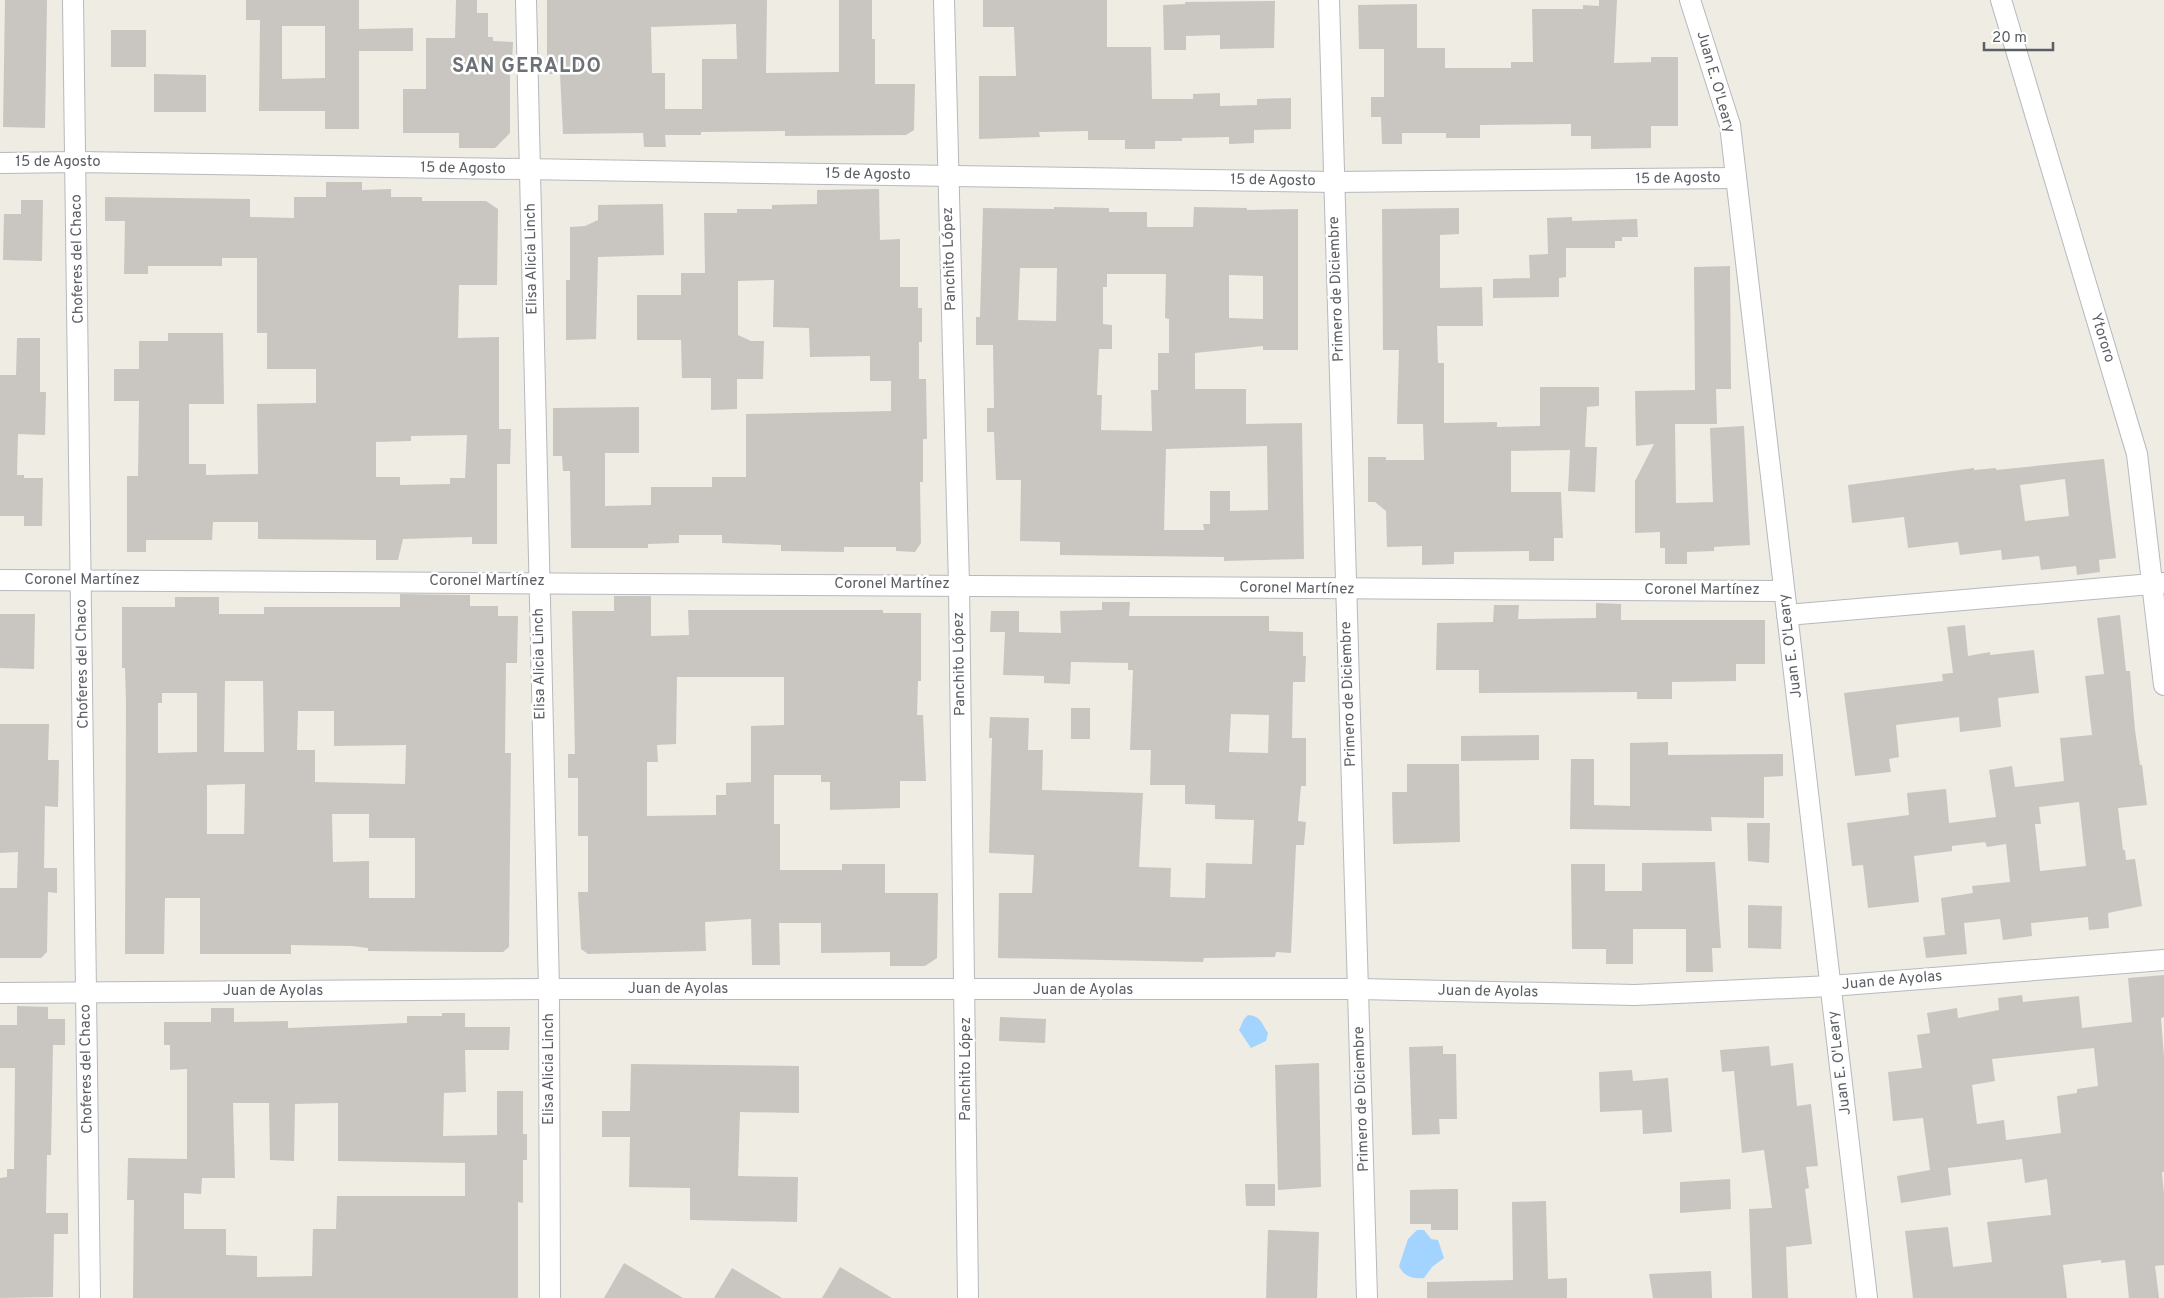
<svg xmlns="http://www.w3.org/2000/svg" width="2164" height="1298" viewBox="0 0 2164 1298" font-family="Overpass,sans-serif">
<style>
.water{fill:#a3d4ff}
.building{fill:#c9c6c1;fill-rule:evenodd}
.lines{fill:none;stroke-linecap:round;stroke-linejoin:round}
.street-casing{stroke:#b6b9be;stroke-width:22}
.street{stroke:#fff;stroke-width:20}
.labels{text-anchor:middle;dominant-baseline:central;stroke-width:5;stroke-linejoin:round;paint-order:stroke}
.street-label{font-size:15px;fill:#5b5f64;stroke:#fff}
.district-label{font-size:20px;font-weight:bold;letter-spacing:1px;fill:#6c7176;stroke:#fff}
</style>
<rect width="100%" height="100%" fill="#eeece3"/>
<g class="water">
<path d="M 1248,1015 C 1261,1016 1261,1023 1268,1033 L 1266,1041 L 1251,1048 L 1239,1030 L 1244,1019 Z"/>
<path d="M 1417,1230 L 1424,1230 L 1431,1239 L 1438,1240 L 1444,1258 L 1432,1267 L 1424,1278 C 1413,1279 1404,1277 1399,1266 L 1408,1239 Z"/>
</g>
<g class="building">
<path d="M 5,0 L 47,0 L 45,128 L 3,127 Z"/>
<path d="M 246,0 L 359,0 L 359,29 L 413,28 L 413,51 L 359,51 L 359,129 L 325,129 L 325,111 L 259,111 L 260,20 L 246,20 ZM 282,26 L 325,26 L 325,78 L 282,79 Z"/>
<path d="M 456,0 L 477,0 L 477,13 L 488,13 L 488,37 L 493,37 L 493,41 L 513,42 L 512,63 L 510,63 L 510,133 L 495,148 L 459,148 L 459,133 L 403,133 L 403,89 L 426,89 L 426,38 L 455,38 Z"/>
<path d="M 547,0 L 767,0 L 766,73 L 839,72 L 839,0 L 872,0 L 872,39 L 875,39 L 875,84 L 915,84 L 914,130 L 906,135 L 785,136 L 785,131 L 701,132 L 701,135 L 665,135 L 666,147 L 644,147 L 643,133 L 563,134 L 560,74 L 547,74 ZM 736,24 L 737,59 L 702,59 L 702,109 L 665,109 L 665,73 L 652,73 L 651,27 Z"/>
<path d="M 983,0 L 1107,0 L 1107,47 L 1151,47 L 1152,99 L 1193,99 L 1193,94 L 1220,93 L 1220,106 L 1257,105 L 1257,99 L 1291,98 L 1291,129 L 1254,130 L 1254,143 L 1229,144 L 1229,137 L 1182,138 L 1182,141 L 1155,141 L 1155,149 L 1125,149 L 1125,140 L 1088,140 L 1088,131 L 1039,132 L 1040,137 L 979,139 L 979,76 L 1016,76 L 1014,27 L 983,27 Z"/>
<path d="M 1599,0 L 1617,0 L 1614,63 L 1651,62 L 1651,57 L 1678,57 L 1678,126 L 1651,126 L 1651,148 L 1591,149 L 1591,136 L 1571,136 L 1571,124 L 1480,125 L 1480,138 L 1446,138 L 1446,133 L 1402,133 L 1402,144 L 1382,144 L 1381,117 L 1371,117 L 1371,97 L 1384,97 L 1384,49 L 1359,49 L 1358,5 L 1417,4 L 1417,48 L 1445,48 L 1445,68 L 1511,68 L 1511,62 L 1533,62 L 1532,9 L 1583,9 L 1583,5 L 1599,6 Z"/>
<path d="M 1275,1 L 1274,48 L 1220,49 L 1220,35 L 1186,36 L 1186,50 L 1164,50 L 1163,5 L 1185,4 L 1185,2 Z"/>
<rect x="111" y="30" width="35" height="37"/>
<path d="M 154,74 L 206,75 L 206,112 L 154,112 Z"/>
<path d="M 326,182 L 362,182 L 362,190 L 391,189 L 391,197 L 422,197 L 422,201 L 486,201 L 498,209 L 497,285 L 459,285 L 458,338 L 499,337 L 499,429 L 511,429 L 510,464 L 497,464 L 497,544 L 472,544 L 472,537 L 403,539 L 398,560 L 376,560 L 376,540 L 258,539 L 258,522 L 213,522 L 212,540 L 146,540 L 146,552 L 127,552 L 127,476 L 138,476 L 139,401 L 114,401 L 114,369 L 139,369 L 139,341 L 168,341 L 168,333 L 223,333 L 224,404 L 189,404 L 189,464 L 206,464 L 206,475 L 258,474 L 257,404 L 316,403 L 316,369 L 267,369 L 267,333 L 257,333 L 257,258 L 222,258 L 222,266 L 148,266 L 148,274 L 124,274 L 125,221 L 105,221 L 105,197 L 250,199 L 250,217 L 294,218 L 294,197 L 326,197 ZM 467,435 L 465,478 L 450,478 L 450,484 L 400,485 L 400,477 L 376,477 L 376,442 L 411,441 L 411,436 Z"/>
<path d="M 879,189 L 880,240 L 900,239 L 900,287 L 918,287 L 918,308 L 922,308 L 922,342 L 919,342 L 919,379 L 926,379 L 927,439 L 923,439 L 923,482 L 920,482 L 921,543 L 915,552 L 896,551 L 896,547 L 844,547 L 844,552 L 781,551 L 781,545 L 722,543 L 722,535 L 679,535 L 679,543 L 648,544 L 648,548 L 571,548 L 570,471 L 563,471 L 562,456 L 553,456 L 553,408 L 639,407 L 639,453 L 605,453 L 605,506 L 651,505 L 651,487 L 712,487 L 712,477 L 746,477 L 746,414 L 891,411 L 891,381 L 870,381 L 870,356 L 810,357 L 809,328 L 773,327 L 774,280 L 738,281 L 738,335 L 751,341 L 764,341 L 763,379 L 737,379 L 737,409 L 711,410 L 711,378 L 682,378 L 681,340 L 637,340 L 637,295 L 681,295 L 681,273 L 705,273 L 704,213 L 737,213 L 737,209 L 772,209 L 772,205 L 817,204 L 817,190 Z"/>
<path d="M 21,200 L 43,200 L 42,261 L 3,260 L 4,214 L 21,214 Z"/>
<path d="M 663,204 L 664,255 L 598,257 L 596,339 L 566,340 L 566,280 L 570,280 L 570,227 L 585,226 L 598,220 L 598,205 Z"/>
<path d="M 1054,207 L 1109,208 L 1109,212 L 1147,212 L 1147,227 L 1193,227 L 1194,207 L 1247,208 L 1247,210 L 1298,209 L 1298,350 L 1263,350 L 1263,346 L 1195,353 L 1195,389 L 1246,389 L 1246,424 L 1302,423 L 1304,559 L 1224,561 L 1224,557 L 1060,555 L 1060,542 L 1020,541 L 1021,480 L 996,480 L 994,432 L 987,432 L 987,408 L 994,408 L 993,345 L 976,345 L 976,317 L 980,317 L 983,208 L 1054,209 ZM 1020,268 L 1057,268 L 1056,321 L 1018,320 ZM 1107,274 L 1166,274 L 1165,318 L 1169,319 L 1169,353 L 1158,353 L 1158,390 L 1151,390 L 1152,431 L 1101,430 L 1102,395 L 1097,395 L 1099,349 L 1112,349 L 1112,325 L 1103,324 L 1103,287 L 1107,287 ZM 1229,275 L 1263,276 L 1263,319 L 1229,318 ZM 1267,446 L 1268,510 L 1230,511 L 1230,491 L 1210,491 L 1210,524 L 1203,524 L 1204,530 L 1164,530 L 1166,449 Z"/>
<path d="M 1459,208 L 1459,234 L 1440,235 L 1440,288 L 1482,287 L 1483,326 L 1437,326 L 1438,363 L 1444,363 L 1444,423 L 1497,422 L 1497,427 L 1540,426 L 1540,387 L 1599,387 L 1599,406 L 1587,407 L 1585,447 L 1597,447 L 1595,492 L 1568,491 L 1570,450 L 1511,451 L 1511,492 L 1561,492 L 1563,538 L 1554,538 L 1554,561 L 1529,561 L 1529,551 L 1454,552 L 1454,564 L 1422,565 L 1422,546 L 1387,547 L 1386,511 L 1375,502 L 1368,502 L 1368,457 L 1386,457 L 1386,460 L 1424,460 L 1423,424 L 1397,424 L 1399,350 L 1383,350 L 1382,209 Z"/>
<path d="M 1572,217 L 1572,221 L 1637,219 L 1638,237 L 1622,237 L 1622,241 L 1615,241 L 1615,248 L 1566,248 L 1566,277 L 1559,278 L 1559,297 L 1493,298 L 1493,279 L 1530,278 L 1529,255 L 1548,254 L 1547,218 Z"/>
<path d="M 1730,266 L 1731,389 L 1716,389 L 1717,424 L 1675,424 L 1676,503 L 1713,502 L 1710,428 L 1744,426 L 1750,545 L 1714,547 L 1714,551 L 1687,552 L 1687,564 L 1665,564 L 1665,548 L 1660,548 L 1660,532 L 1635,533 L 1635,481 L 1654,444 L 1636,446 L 1635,391 L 1695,390 L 1694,267 Z"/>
<path d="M 17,338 L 40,338 L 40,392 L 46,392 L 45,435 L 18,434 L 17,475 L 24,475 L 24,478 L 43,478 L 42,526 L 24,526 L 24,516 L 0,516 L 0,375 L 16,375 Z"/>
<path d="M 2104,459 L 2116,558 L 2099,560 L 2100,572 L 2077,575 L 2076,566 L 2041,570 L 2039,556 L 2002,560 L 2001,550 L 1960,555 L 1958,542 L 1908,548 L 1904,517 L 1852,523 L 1848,485 L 1974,468 L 1974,470 L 1996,468 L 1996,470 ZM 2065,479 L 2069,516 L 2025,521 L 2020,485 Z"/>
<path d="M 400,594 L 470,595 L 470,606 L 498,606 L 498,616 L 518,616 L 517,663 L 506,663 L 505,753 L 511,753 L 509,947 L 503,952 L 476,952 L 368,951 L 368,948 L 352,946 L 291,945 L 291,954 L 200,954 L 200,898 L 165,898 L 164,954 L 125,954 L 126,703 L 125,668 L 122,668 L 122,607 L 175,607 L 175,597 L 219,597 L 219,614 L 264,614 L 264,607 L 400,607 ZM 225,681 L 263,681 L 264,752 L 224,752 ZM 162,693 L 197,693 L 197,752 L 158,753 L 158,703 L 162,703 ZM 298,711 L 334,711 L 334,746 L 406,745 L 405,784 L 315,782 L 315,750 L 297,750 ZM 245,784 L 244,834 L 207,834 L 207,785 ZM 332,814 L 369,814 L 369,838 L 415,838 L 415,898 L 369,898 L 369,861 L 333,862 Z"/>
<path d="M 614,596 L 651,596 L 651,636 L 689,635 L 688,610 L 883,610 L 883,613 L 921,613 L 921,681 L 918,681 L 917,715 L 923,715 L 926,781 L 900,781 L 900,808 L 830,810 L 830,782 L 821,782 L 821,775 L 774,775 L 774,824 L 780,824 L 780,870 L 842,870 L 842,864 L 885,864 L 885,893 L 938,893 L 937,958 L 925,966 L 890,966 L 890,952 L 821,953 L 821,923 L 779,923 L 780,965 L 752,965 L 751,919 L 705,922 L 706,951 L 588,954 L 581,949 L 578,892 L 588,892 L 588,836 L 578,836 L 578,778 L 568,778 L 568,754 L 575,754 L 572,611 L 614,611 ZM 677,677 L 784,677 L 784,725 L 751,726 L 751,782 L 726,783 L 726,795 L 716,795 L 716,815 L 647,816 L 647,762 L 658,762 L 657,745 L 676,744 Z"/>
<path d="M 1102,602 L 1130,602 L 1129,616 L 1269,616 L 1269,631 L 1303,632 L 1303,656 L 1306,656 L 1305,682 L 1293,682 L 1292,738 L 1306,738 L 1306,786 L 1301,786 L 1298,821 L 1306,822 L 1304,845 L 1296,845 L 1291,953 L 1276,952 L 1275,957 L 1204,958 L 1203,962 L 998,958 L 999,893 L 1032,893 L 1034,855 L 989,853 L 992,738 L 989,738 L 990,717 L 1029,718 L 1028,750 L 1043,750 L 1042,790 L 1143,793 L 1139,867 L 1171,868 L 1170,897 L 1205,898 L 1206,863 L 1252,864 L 1254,820 L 1215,819 L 1215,805 L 1185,804 L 1185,785 L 1150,785 L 1151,750 L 1130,750 L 1133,670 L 1128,670 L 1128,663 L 1071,662 L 1070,684 L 1044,683 L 1044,676 L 1003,675 L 1005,632 L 990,632 L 991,611 L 1019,611 L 1019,632 L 1061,633 L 1060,611 L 1102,610 ZM 1231,714 L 1269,715 L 1268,753 L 1229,752 Z"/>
<path d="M 1596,603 L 1621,604 L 1621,620 L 1765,620 L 1765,664 L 1736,664 L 1736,681 L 1672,682 L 1672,699 L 1637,699 L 1637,692 L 1479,693 L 1479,670 L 1436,670 L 1437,623 L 1493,622 L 1494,605 L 1519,605 L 1518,619 L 1596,618 Z"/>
<path d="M 0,614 L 35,614 L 34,669 L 0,668 Z"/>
<path d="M 2120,615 L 2126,671 L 2130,671 L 2135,730 L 2140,765 L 2142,765 L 2147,805 L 2118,808 L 2123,850 L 2125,850 L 2126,860 L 2135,859 L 2142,906 L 2108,913 L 2109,928 L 2089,930 L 2088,917 L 2031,923 L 2032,936 L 2003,940 L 2000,919 L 1964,923 L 1967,954 L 1926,958 L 1923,937 L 1945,935 L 1941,898 L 1973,893 L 1972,886 L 2010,882 L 2006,844 L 1987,847 L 1985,842 L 1952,846 L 1952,851 L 1914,856 L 1919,902 L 1868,908 L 1863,865 L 1852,866 L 1847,823 L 1909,815 L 1907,793 L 1946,789 L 1949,823 L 1996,817 L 1989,770 L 2012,766 L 2015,787 L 2064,781 L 2060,738 L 2092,735 L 2085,676 L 2104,674 L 2097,618 ZM 2079,802 L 2086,866 L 2040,871 L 2035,824 L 2041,824 L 2039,807 Z"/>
<path d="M 1965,625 L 1968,656 L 1990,652 L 1990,655 L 2034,650 L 2039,693 L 1998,698 L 2001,727 L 1960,732 L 1959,717 L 1896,725 L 1899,757 L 1889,759 L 1891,772 L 1855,776 L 1844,693 L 1943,681 L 1942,674 L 1953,673 L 1947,627 Z"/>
<rect x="1071" y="708" width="19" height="31"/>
<path d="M 0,724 L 49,724 L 48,760 L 59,760 L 58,807 L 45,806 L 44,868 L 57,868 L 57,893 L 48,892 L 47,952 L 41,958 L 0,958 L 0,888 L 17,888 L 18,852 L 0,853 Z"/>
<path d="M 1539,735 L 1539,760 L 1461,761 L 1461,736 Z"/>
<path d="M 1668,742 L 1668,755 L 1783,754 L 1783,776 L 1764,777 L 1764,818 L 1711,817 L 1712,831 L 1570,829 L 1571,759 L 1594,759 L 1594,805 L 1630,806 L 1630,743 Z"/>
<path d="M 1407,764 L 1459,764 L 1460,842 L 1393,844 L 1392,792 L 1407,792 Z"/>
<path d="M 1747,823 L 1770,823 L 1769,863 L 1748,861 Z"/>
<path d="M 1715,862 L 1721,948 L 1712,948 L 1713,972 L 1686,972 L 1686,929 L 1633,929 L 1633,964 L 1606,964 L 1606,949 L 1572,949 L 1571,864 L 1605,864 L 1605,891 L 1642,891 L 1642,863 Z"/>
<path d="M 1748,905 L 1782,906 L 1781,949 L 1748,948 Z"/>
<path d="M 2164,975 L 2164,1017 L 2161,1018 L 2164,1057 L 2164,1172 L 2162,1172 L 2164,1194 L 2164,1265 L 2155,1266 L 2159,1298 L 2129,1298 L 2125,1260 L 2101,1263 L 2101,1260 L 2063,1265 L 2067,1298 L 1913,1298 L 1905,1231 L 1948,1227 L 1953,1267 L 1992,1262 L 1987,1222 L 2051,1215 L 2047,1179 L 2025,1183 L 2022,1159 L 1948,1168 L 1951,1195 L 1901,1203 L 1897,1176 L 1930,1170 L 1923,1118 L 1893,1121 L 1888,1072 L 1922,1068 L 1917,1035 L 1930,1033 L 1927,1013 L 1957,1008 L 1958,1018 L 1999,1010 L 1998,998 L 2022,995 L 2023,1002 L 2079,996 L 2082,1028 L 2132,1022 L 2128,978 ZM 2094,1048 L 2098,1086 L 2077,1089 L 2077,1093 L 2057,1096 L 2061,1133 L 2006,1140 L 2004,1120 L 1977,1124 L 1972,1085 L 1995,1081 L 1992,1059 Z"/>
<path d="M 17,1006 L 48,1007 L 48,1019 L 65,1019 L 65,1045 L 53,1045 L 51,1155 L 47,1155 L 46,1213 L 68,1213 L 68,1234 L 54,1234 L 53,1297 L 0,1298 L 0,1178 L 7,1177 L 7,1169 L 14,1169 L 15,1068 L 0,1068 L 0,1025 L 17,1025 Z"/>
<path d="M 211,1008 L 234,1008 L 234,1022 L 288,1021 L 288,1028 L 407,1023 L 407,1016 L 442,1016 L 442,1013 L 465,1013 L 465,1027 L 510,1027 L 509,1050 L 465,1050 L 466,1092 L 444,1093 L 443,1136 L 497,1135 L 497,1091 L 523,1091 L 523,1134 L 527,1134 L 527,1160 L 523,1160 L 523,1203 L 518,1202 L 518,1298 L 133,1298 L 134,1200 L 127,1200 L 128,1158 L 187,1159 L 187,1069 L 170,1070 L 170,1045 L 164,1045 L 164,1022 L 211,1022 ZM 233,1103 L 269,1103 L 270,1160 L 294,1161 L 295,1104 L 338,1103 L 338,1161 L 465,1163 L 465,1196 L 337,1196 L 336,1229 L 313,1229 L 312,1276 L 257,1277 L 257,1256 L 226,1255 L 226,1229 L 184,1229 L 184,1193 L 201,1194 L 202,1178 L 235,1178 Z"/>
<path d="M 1000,1017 L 1046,1019 L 1045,1043 L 999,1041 Z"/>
<path d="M 1443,1046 L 1443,1054 L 1456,1054 L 1457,1119 L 1439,1119 L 1440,1134 L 1412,1135 L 1409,1047 Z"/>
<path d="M 1769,1046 L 1771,1066 L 1793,1063 L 1797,1106 L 1811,1104 L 1818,1166 L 1806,1167 L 1809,1188 L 1805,1189 L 1812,1244 L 1786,1247 L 1788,1298 L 1752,1298 L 1749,1209 L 1772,1208 L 1764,1150 L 1742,1153 L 1734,1071 L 1722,1072 L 1720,1050 Z"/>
<path d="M 1319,1063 L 1321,1187 L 1278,1190 L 1275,1065 Z"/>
<path d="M 631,1064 L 799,1066 L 799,1113 L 740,1112 L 738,1176 L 798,1177 L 797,1222 L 690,1220 L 690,1188 L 629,1187 L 630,1137 L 602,1137 L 602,1111 L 630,1111 Z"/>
<path d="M 1632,1070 L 1633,1081 L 1668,1078 L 1672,1132 L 1643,1134 L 1642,1110 L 1600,1112 L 1599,1072 Z"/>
<path d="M 1730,1179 L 1731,1209 L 1680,1213 L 1680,1182 Z"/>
<path d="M 1245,1184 L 1275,1184 L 1275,1206 L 1246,1206 Z"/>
<path d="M 1448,1189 L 1458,1189 L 1458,1230 L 1431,1230 L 1431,1224 L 1410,1224 L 1410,1190 Z"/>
<path d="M 1546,1201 L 1548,1279 L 1567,1278 L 1567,1298 L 1427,1298 L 1427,1282 L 1513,1280 L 1512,1202 Z"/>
<path d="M 1268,1230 L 1319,1232 L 1317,1298 L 1266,1298 Z"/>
<path d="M 624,1263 L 683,1298 L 604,1298 Z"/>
<path d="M 840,1267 L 892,1298 L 822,1298 Z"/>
<path d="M 732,1268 L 782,1298 L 714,1298 Z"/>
<path d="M 1711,1271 L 1712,1298 L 1653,1298 L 1649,1274 Z"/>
</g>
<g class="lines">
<g class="street-casing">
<g id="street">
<path d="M 73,0 L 90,1298"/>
<path d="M 526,0 L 549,989 L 550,1298"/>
<path d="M 944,0 L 959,585 L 968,1298"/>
<path d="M 1329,0 L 1367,1298"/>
<path d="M 1690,0 L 1730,125 L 1867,1298"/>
<path d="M 2001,0 L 2137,454 L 2164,685"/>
<path d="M 0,163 L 77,162 L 1335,182 L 1736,178"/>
<path d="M 0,580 L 1784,591"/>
<path d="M 1787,615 L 2164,583"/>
<path d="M 0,993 L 549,989 L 1359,989 L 1635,995 L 1831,986 L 2164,960"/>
</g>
</g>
<use href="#street" class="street"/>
</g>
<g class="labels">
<g class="street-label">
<text transform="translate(1715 82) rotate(74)">Juan E. O'Leary</text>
<text x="58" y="162">15 de Agosto</text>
<text transform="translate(463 169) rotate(1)">15 de Agosto</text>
<text transform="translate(868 175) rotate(1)">15 de Agosto</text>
<text transform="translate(1678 179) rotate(-1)">15 de Agosto</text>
<text transform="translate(1273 181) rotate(1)">15 de Agosto</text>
<text transform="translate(78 259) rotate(-91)">Choferes del Chaco</text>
<text transform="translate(532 259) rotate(-91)">Elisa Alicia Linch</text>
<text transform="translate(950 259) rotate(-92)">Panchito López</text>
<text transform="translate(1337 289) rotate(-92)">Primero de Diciembre</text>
<text transform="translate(2102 338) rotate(73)">Ytororo</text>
<text x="82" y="580">Coronel Martínez</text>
<text x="487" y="581">Coronel Martínez</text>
<text x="892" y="584">Coronel Martínez</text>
<text transform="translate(1297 589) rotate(1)">Coronel Martínez</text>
<text x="1702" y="590">Coronel Martínez</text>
<text transform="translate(1791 646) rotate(-97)">Juan E. O'Leary</text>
<text transform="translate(83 664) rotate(-91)">Choferes del Chaco</text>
<text transform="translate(540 664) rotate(-91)">Elisa Alicia Linch</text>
<text transform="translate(960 664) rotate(-91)">Panchito López</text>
<text transform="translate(1349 694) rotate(-92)">Primero de Diciembre</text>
<text transform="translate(1892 981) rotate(-5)">Juan de Ayolas</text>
<text x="678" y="989">Juan de Ayolas</text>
<text x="1083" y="990">Juan de Ayolas</text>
<text x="273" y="991">Juan de Ayolas</text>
<text transform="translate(1488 992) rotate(1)">Juan de Ayolas</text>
<text transform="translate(1840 1063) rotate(-97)">Juan E. O'Leary</text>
<text transform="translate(87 1069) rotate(-91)">Choferes del Chaco</text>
<text transform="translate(549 1069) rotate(-90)">Elisa Alicia Linch</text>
<text transform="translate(966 1069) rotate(-90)">Panchito López</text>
<text transform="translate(1362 1099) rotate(-92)">Primero de Diciembre</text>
</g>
<g class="district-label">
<text x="527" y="67">SAN GERALDO</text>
</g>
</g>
<path d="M1984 42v8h69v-8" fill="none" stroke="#5b5f64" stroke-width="2.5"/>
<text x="1992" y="42" font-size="15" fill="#5b5f64" stroke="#ffffff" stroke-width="4" paint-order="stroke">20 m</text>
</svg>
